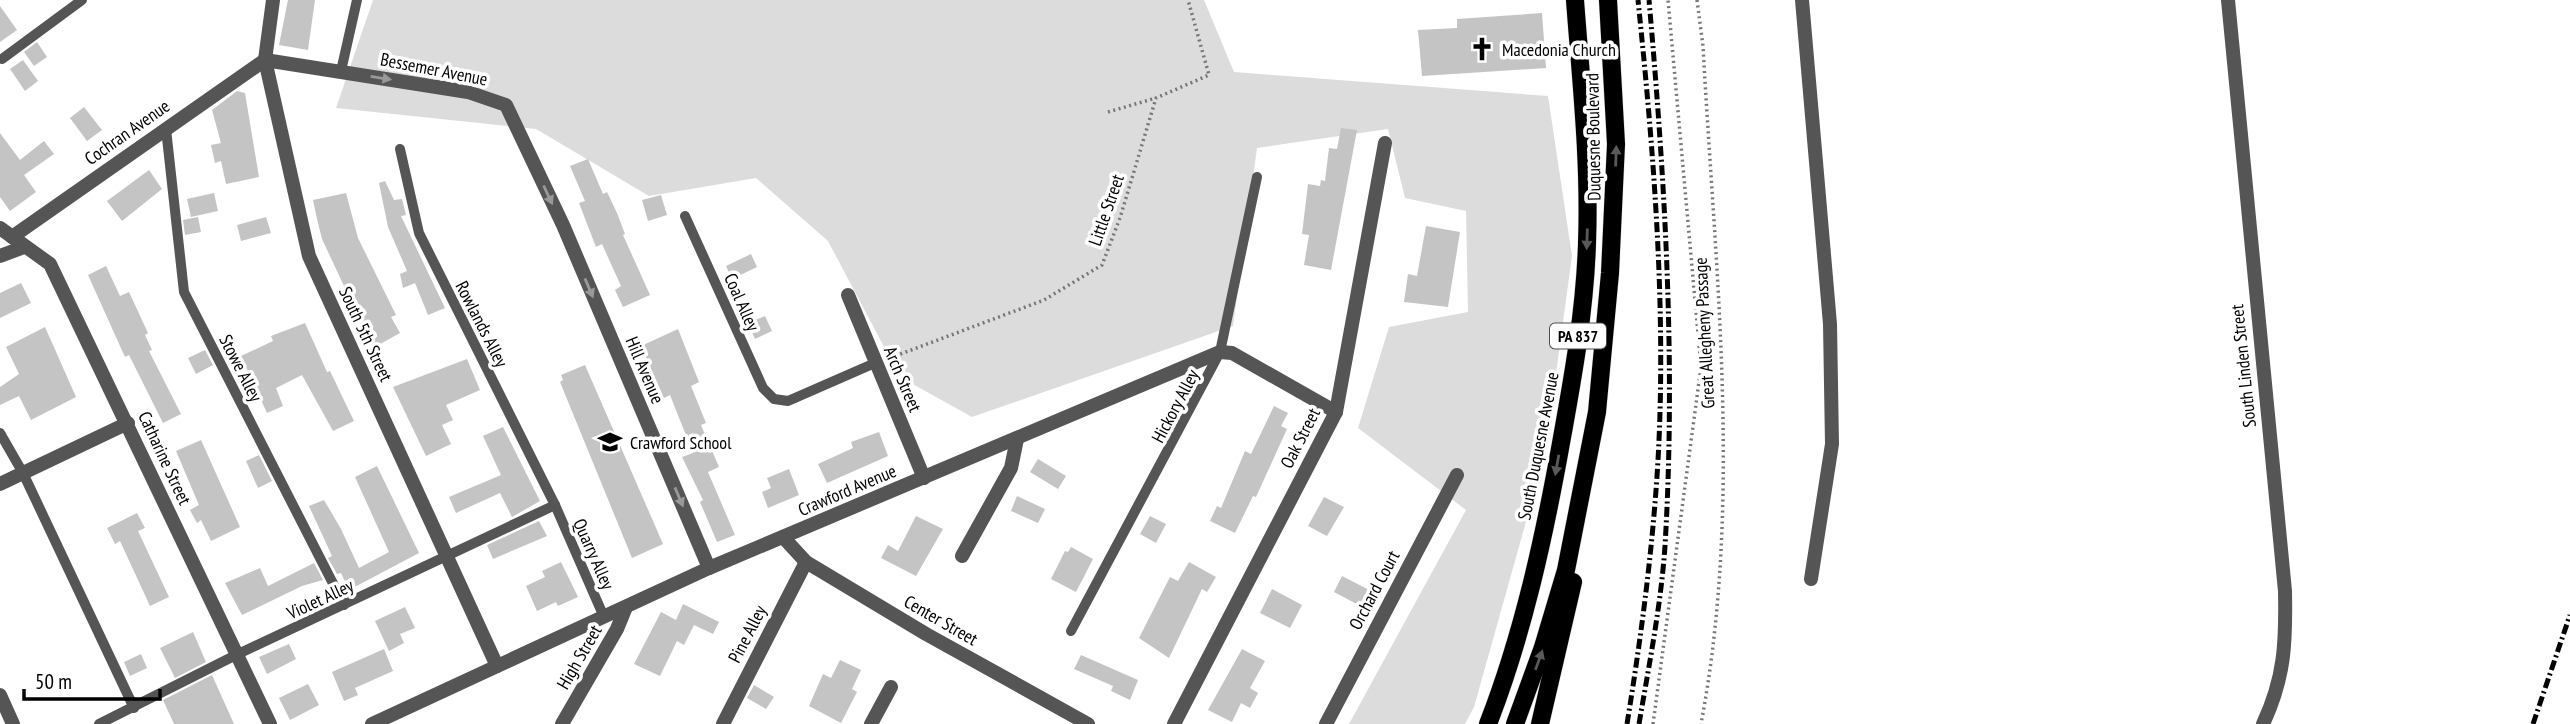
<svg xmlns="http://www.w3.org/2000/svg" width="2570" height="724" viewBox="0 0 2570 724" font-family="'PT Sans Narrow',sans-serif">
<style>
.green{fill:#dcdcdc}
.building{fill:#c4c4c4}
.lines{fill:none;stroke-linecap:round;stroke-linejoin:round}
.primary-casing{stroke:#dbdbdb;stroke-width:19}
.path{stroke:#777;stroke-width:3.5;stroke-dasharray:2 3.5;stroke-linecap:butt}
.lane{stroke:#555;stroke-width:10}
.street{stroke:#555;stroke-width:14}
.primary{stroke:#000;stroke-width:18}
.rail{stroke:#000;stroke-width:5;stroke-dasharray:10 3.5 2 3.5;stroke-linecap:butt}
.oneway{fill:#999}
.oneway2{fill:#595959}
.labels{text-anchor:middle;dominant-baseline:central;stroke-width:7;stroke-linejoin:round;paint-order:stroke}
.shield{fill:#fff;stroke:#4c4c4c;stroke-width:2}
.shield-label{font-size:16px;font-weight:bold;fill:#000}
.poi-label{font-size:18px;fill:#000;stroke:#fff;text-anchor:start}
.street-label{font-size:18px;fill:#000;stroke:#fff}
</style>
<rect width="100%" height="100%" fill="#fff"/>
<path class="green" d="M 373,0 L 1204,0 L 1234,72 L 1548,96 L 1572,256 L 1545,454 L 1474,707 L 1465,724 L 1349,724 L 1466,510 L 1358,428 L 1389,327 L 1468,312 L 1466,211 L 1405,198 L 1388,129 L 1257,148 L 1233,326 L 972,417 L 900,377 L 828,241 L 756,178 L 649,196 L 536,129 L 336,108 Z"/>
<g class="building">
<path d="M 288,0 L 315,0 L 308,50 L 279,45 Z"/>
<path d="M 0,6 L 17,30 L 0,42 Z"/>
<path d="M 1542,13 L 1546,68 L 1422,76 L 1418,30 L 1457,28 L 1457,19 Z"/>
<path d="M 37,42 L 47,57 L 34,66 L 24,52 Z"/>
<path d="M 23,60 L 38,81 L 25,91 L 10,69 Z"/>
<path d="M 237,91 L 245,93 L 259,177 L 226,184 L 221,161 L 215,163 L 211,145 L 221,143 L 212,110 Z"/>
<path d="M 84,107 L 102,130 L 87,141 L 70,118 Z"/>
<path d="M 1341,128 L 1357,130 L 1331,270 L 1304,265 L 1309,235 L 1302,234 L 1308,184 L 1320,186 L 1321,180 L 1325,181 L 1329,148 L 1337,149 Z"/>
<path d="M 0,133 L 20,160 L 44,141 L 54,154 L 24,175 L 36,192 L 10,211 L 0,197 Z"/>
<path d="M 588,159 L 603,194 L 607,192 L 617,213 L 625,234 L 623,235 L 650,295 L 623,307 L 615,290 L 621,286 L 602,244 L 596,247 L 579,203 L 585,201 L 570,166 Z"/>
<path d="M 149,170 L 162,189 L 122,221 L 107,201 Z"/>
<path d="M 385,181 L 394,200 L 402,199 L 406,215 L 401,216 L 445,308 L 428,315 L 415,283 L 403,288 L 400,274 L 407,271 L 388,227 L 379,183 Z"/>
<path d="M 214,193 L 218,211 L 191,217 L 187,199 Z"/>
<path d="M 346,193 L 358,238 L 396,315 L 391,317 L 400,333 L 373,348 L 322,239 L 317,219 L 313,200 Z"/>
<path d="M 661,195 L 667,215 L 648,221 L 642,200 Z"/>
<path d="M 198,217 L 201,232 L 185,235 L 183,220 Z"/>
<path d="M 266,217 L 271,233 L 241,241 L 237,225 Z"/>
<path d="M 1426,226 L 1460,232 L 1448,307 L 1404,302 L 1408,274 L 1417,276 Z"/>
<path d="M 751,254 L 757,267 L 732,279 L 726,266 Z"/>
<path d="M 106,266 L 120,296 L 129,292 L 148,333 L 145,335 L 152,350 L 149,351 L 181,414 L 163,423 L 129,355 L 125,357 L 88,275 Z"/>
<path d="M 21,283 L 31,303 L 0,318 L 0,293 Z"/>
<path d="M 765,316 L 772,331 L 755,339 L 748,323 Z"/>
<path d="M 305,323 L 327,372 L 330,371 L 354,421 L 333,431 L 302,375 L 276,388 L 283,406 L 267,413 L 241,356 L 273,341 L 271,336 Z"/>
<path d="M 45,327 L 76,397 L 31,420 L 19,396 L 0,405 L 0,387 L 19,374 L 6,347 Z"/>
<path d="M 678,329 L 699,382 L 691,386 L 706,423 L 701,425 L 719,467 L 708,472 L 735,535 L 717,542 L 700,502 L 703,500 L 682,457 L 693,453 L 670,395 L 664,398 L 641,346 Z"/>
<path d="M 205,350 L 213,365 L 196,374 L 188,358 Z"/>
<path d="M 467,359 L 480,390 L 446,405 L 453,420 L 442,425 L 451,444 L 426,456 L 393,387 Z"/>
<path d="M 585,365 L 663,544 L 632,558 L 560,382 L 563,380 L 561,375 Z"/>
<path d="M 1274,406 L 1288,413 L 1281,426 L 1287,429 L 1256,497 L 1253,496 L 1235,533 L 1210,521 L 1217,506 L 1221,508 L 1245,451 L 1251,454 Z"/>
<path d="M 503,427 L 540,501 L 512,517 L 500,493 L 456,513 L 449,497 L 501,475 L 483,436 Z"/>
<path d="M 879,432 L 888,456 L 827,483 L 818,464 L 853,448 L 851,442 Z"/>
<path d="M 201,440 L 240,527 L 211,541 L 201,520 L 197,523 L 190,510 L 199,505 L 176,451 Z"/>
<path d="M 259,455 L 272,481 L 258,488 L 246,461 Z"/>
<path d="M 1038,459 L 1066,476 L 1058,489 L 1030,472 Z"/>
<path d="M 377,466 L 419,553 L 349,590 L 341,573 L 337,574 L 328,558 L 332,556 L 309,506 L 324,500 L 341,529 L 359,568 L 389,552 L 355,477 Z"/>
<path d="M 789,469 L 799,495 L 768,508 L 762,492 L 771,488 L 767,478 Z"/>
<path d="M 1017,496 L 1045,509 L 1038,523 L 1011,511 Z"/>
<path d="M 1324,497 L 1344,507 L 1327,536 L 1308,526 Z"/>
<path d="M 137,513 L 145,528 L 138,531 L 169,597 L 150,606 L 120,541 L 115,544 L 107,528 Z"/>
<path d="M 916,516 L 943,529 L 916,576 L 881,558 L 888,545 L 898,551 Z"/>
<path d="M 1150,516 L 1166,524 L 1156,543 L 1140,534 Z"/>
<path d="M 539,521 L 547,536 L 493,559 L 487,545 Z"/>
<path d="M 1071,547 L 1093,559 L 1076,592 L 1051,579 L 1065,551 L 1068,552 Z"/>
<path d="M 561,562 L 578,597 L 558,606 L 556,602 L 537,611 L 526,586 L 545,577 L 542,571 Z"/>
<path d="M 1189,562 L 1216,577 L 1207,592 L 1202,589 L 1169,658 L 1139,638 L 1170,577 L 1178,581 Z"/>
<path d="M 314,563 L 323,580 L 302,586 L 242,615 L 225,583 L 260,568 L 268,586 Z"/>
<path d="M 1342,576 L 1375,593 L 1366,609 L 1334,592 Z"/>
<path d="M 1272,589 L 1302,605 L 1290,628 L 1260,613 Z"/>
<path d="M 683,604 L 719,622 L 713,634 L 694,625 L 684,645 L 677,641 L 660,676 L 634,664 L 661,612 L 676,620 Z"/>
<path d="M 405,607 L 415,628 L 400,634 L 404,643 L 389,651 L 375,621 Z"/>
<path d="M 193,632 L 206,662 L 175,678 L 160,648 Z"/>
<path d="M 289,644 L 296,659 L 267,674 L 259,657 Z"/>
<path d="M 384,649 L 393,671 L 355,688 L 358,695 L 344,701 L 332,672 Z"/>
<path d="M 1242,649 L 1265,661 L 1250,688 L 1258,693 L 1250,708 L 1241,703 L 1232,722 L 1208,710 Z"/>
<path d="M 141,654 L 147,668 L 130,676 L 124,662 Z"/>
<path d="M 1081,655 L 1138,680 L 1130,700 L 1111,691 L 1113,686 L 1074,669 Z"/>
<path d="M 840,660 L 861,670 L 852,689 L 857,692 L 841,723 L 809,706 L 823,674 L 831,678 Z"/>
<path d="M 212,675 L 234,724 L 174,724 L 163,700 Z"/>
<path d="M 308,684 L 319,705 L 290,720 L 279,698 Z"/>
<path d="M 754,685 L 774,697 L 766,709 L 747,698 Z"/>
</g>
<g class="lines">
<g class="primary-casing">
<g id="primary">
<path d="M 1488,724 C 1523,634 1544,538 1561,443 C 1573,377 1585,310 1587,243 C 1590,162 1581,81 1575,0"/>
<path d="M 1515,724 L 1543,647 L 1566,570 L 1597,412 L 1610,273 L 1616,144 L 1608,0"/>
<path d="M 1540,724 L 1573,582"/>
</g>
</g>
<g class="path">
<path d="M 1697,0 L 1703,46 C 1715,270 1743,502 1701,724"/>
<path d="M 1108,112 L 1156,98"/>
<path d="M 890,358 L 1044,300 L 1102,265 L 1120,218 L 1156,98 L 1209,75 L 1188,0"/>
<path d="M 1653,724 L 1701,367 L 1668,0"/>
</g>
<g class="lane">
<path d="M 2,59 L 82,0"/>
<path d="M 341,71 L 357,0"/>
<path d="M 166,129 L 184,292 L 344,605"/>
<path d="M 400,149 L 419,233 L 555,505 L 604,617"/>
<path d="M 685,216 L 763,388 L 774,399 L 788,401 L 875,363"/>
<path d="M 0,433 L 23,473 L 134,708"/>
<path d="M 1071,631 L 1220,352 L 1257,177"/>
<path d="M 99,724 L 236,655 L 555,505"/>
</g>
<g class="street">
<path d="M 273,0 L 265,60 L 309,256 L 497,666"/>
<path d="M 1802,0 L 1830,324 L 1832,444 L 1811,579"/>
<path d="M 2228,0 L 2285,591 C 2286,642 2285,677 2263,724"/>
<path d="M 0,228 L 50,264 L 270,724"/>
<path d="M 12,237 L 265,60 L 468,92 L 506,105 L 563,225 L 709,568"/>
<path d="M 0,256 L 24,247"/>
<path d="M 848,295 L 924,478"/>
<path d="M 0,484 L 128,423"/>
<path d="M 783,537 L 806,562 L 926,634 L 1088,724"/>
<path d="M 962,556 L 1011,468 L 1017,439"/>
<path d="M 0,695 L 13,724"/>
<path d="M 372,724 L 709,568 L 1220,352 L 1232,353 L 1336,412"/>
<path d="M 562,724 L 617,629 L 626,607"/>
<path d="M 723,724 L 806,562"/>
<path d="M 871,724 L 891,687"/>
<path d="M 1174,724 L 1336,412 L 1385,143"/>
<path d="M 1326,724 L 1457,475"/>
</g>
<use href="#primary" class="primary"/>
<g class="rail">
<path d="M 1627,724 C 1639,650 1649,577 1655,503 C 1669,337 1655,165 1638,0"/>
<path d="M 1639,724 C 1649,665 1661,605 1665,546 C 1676,363 1665,182 1649,0"/>
<path d="M 2533,724 L 2570,615"/>
</g>
</g>
<defs><path id="oneway-solid" d="M-6-.8H1V-3.2L6.5 0L1 3.2V.8H-6Z" transform="scale(1.75)"/></defs>
<g class="oneway">
<use href="#oneway-solid" transform="translate(381 78) rotate(9)"/>
<use href="#oneway-solid" transform="translate(548 195) rotate(65)"/>
<use href="#oneway-solid" transform="translate(589 288) rotate(67)"/>
<use href="#oneway-solid" transform="translate(679 497) rotate(67)"/>
</g>
<g class="oneway2">
<use href="#oneway-solid" transform="translate(1616 156) rotate(-88)"/>
<use href="#oneway-solid" transform="translate(1587 239) rotate(92)"/>
<use href="#oneway-solid" transform="translate(1557 465) rotate(100)"/>
<use href="#oneway-solid" transform="translate(1539 660) rotate(-70)"/>
</g>
<defs>
<g id="church-bare" transform="scale(1.89)"><path d="M-1.2-6h2.4v3.5h3.3v2.4h-3.3V6h-2.4V-.1h-3.3v-2.4h3.3Z" fill="#000" stroke="#fff" stroke-width="2.5" paint-order="stroke"/></g>
<g id="school-bare" transform="scale(1.89)"><path d="M0-5L7-2L0 1L-7-2ZM-4 1L0 2.5L4 1V4Q0 6-4 4Z" fill="#000" stroke="#fff" stroke-width="2.5" paint-order="stroke"/></g>
</defs>
<g fill-rule="evenodd">
<use href="#church-bare" x="1482" y="49"/>
<use href="#school-bare" x="610" y="442"/>
</g>
<g class="labels">
<rect class="shield" x="1550" y="323.5" width="56" height="25" rx="5"/>
<g class="shield-label">
<text x="1578" y="336">PA 837</text>
</g>
<g class="poi-label">
<text x="1502" y="49">Macedonia Church</text>
<text x="630" y="442">Crawford School</text>
</g>
<g class="street-label">
<text transform="translate(434 69) rotate(11)">Bessemer Avenue</text>
<text transform="translate(127 132) rotate(-35)">Cochran Avenue</text>
<text transform="translate(1593 137) rotate(-91)">Duquesne Boulevard</text>
<text transform="translate(1106 210) rotate(-71)">Little Street</text>
<text transform="translate(742 302) rotate(66)">Coal Alley</text>
<text transform="translate(482 324) rotate(63)">Rowlands Alley</text>
<text transform="translate(1704 333) rotate(-93)">Great Allegheny Passage</text>
<text transform="translate(366 334) rotate(65)">South 5th Street</text>
<text transform="translate(2243 366) rotate(-96)">South Linden Street</text>
<text transform="translate(241 368) rotate(63)">Stowe Alley</text>
<text transform="translate(645 370) rotate(67)">Hill Avenue</text>
<text transform="translate(903 379) rotate(67)">Arch Street</text>
<text transform="translate(1175 406) rotate(-62)">Hickory Alley</text>
<text transform="translate(1300 438) rotate(-63)">Oak Street</text>
<text transform="translate(1538 446) rotate(-79)">South Duquesne Avenue</text>
<text transform="translate(165 458) rotate(65)">Catharine Street</text>
<text transform="translate(847 490) rotate(-23)">Crawford Avenue</text>
<text transform="translate(594 554) rotate(66)">Quarry Alley</text>
<text transform="translate(1374 590) rotate(-62)">Orchard Court</text>
<text transform="translate(320 599) rotate(-25)">Violet Alley</text>
<text transform="translate(941 620) rotate(30)">Center Street</text>
<text transform="translate(747 634) rotate(-63)">Pine Alley</text>
<text transform="translate(579 657) rotate(-60)">High Street</text>
</g>
</g>
<path d="M24 689v10h136v-10" fill="none" stroke="#000000" stroke-width="3.5"/>
<text x="35" y="689" font-size="21" fill="#000000" stroke="#ffffff" stroke-width="5" paint-order="stroke">50 m</text>
</svg>
